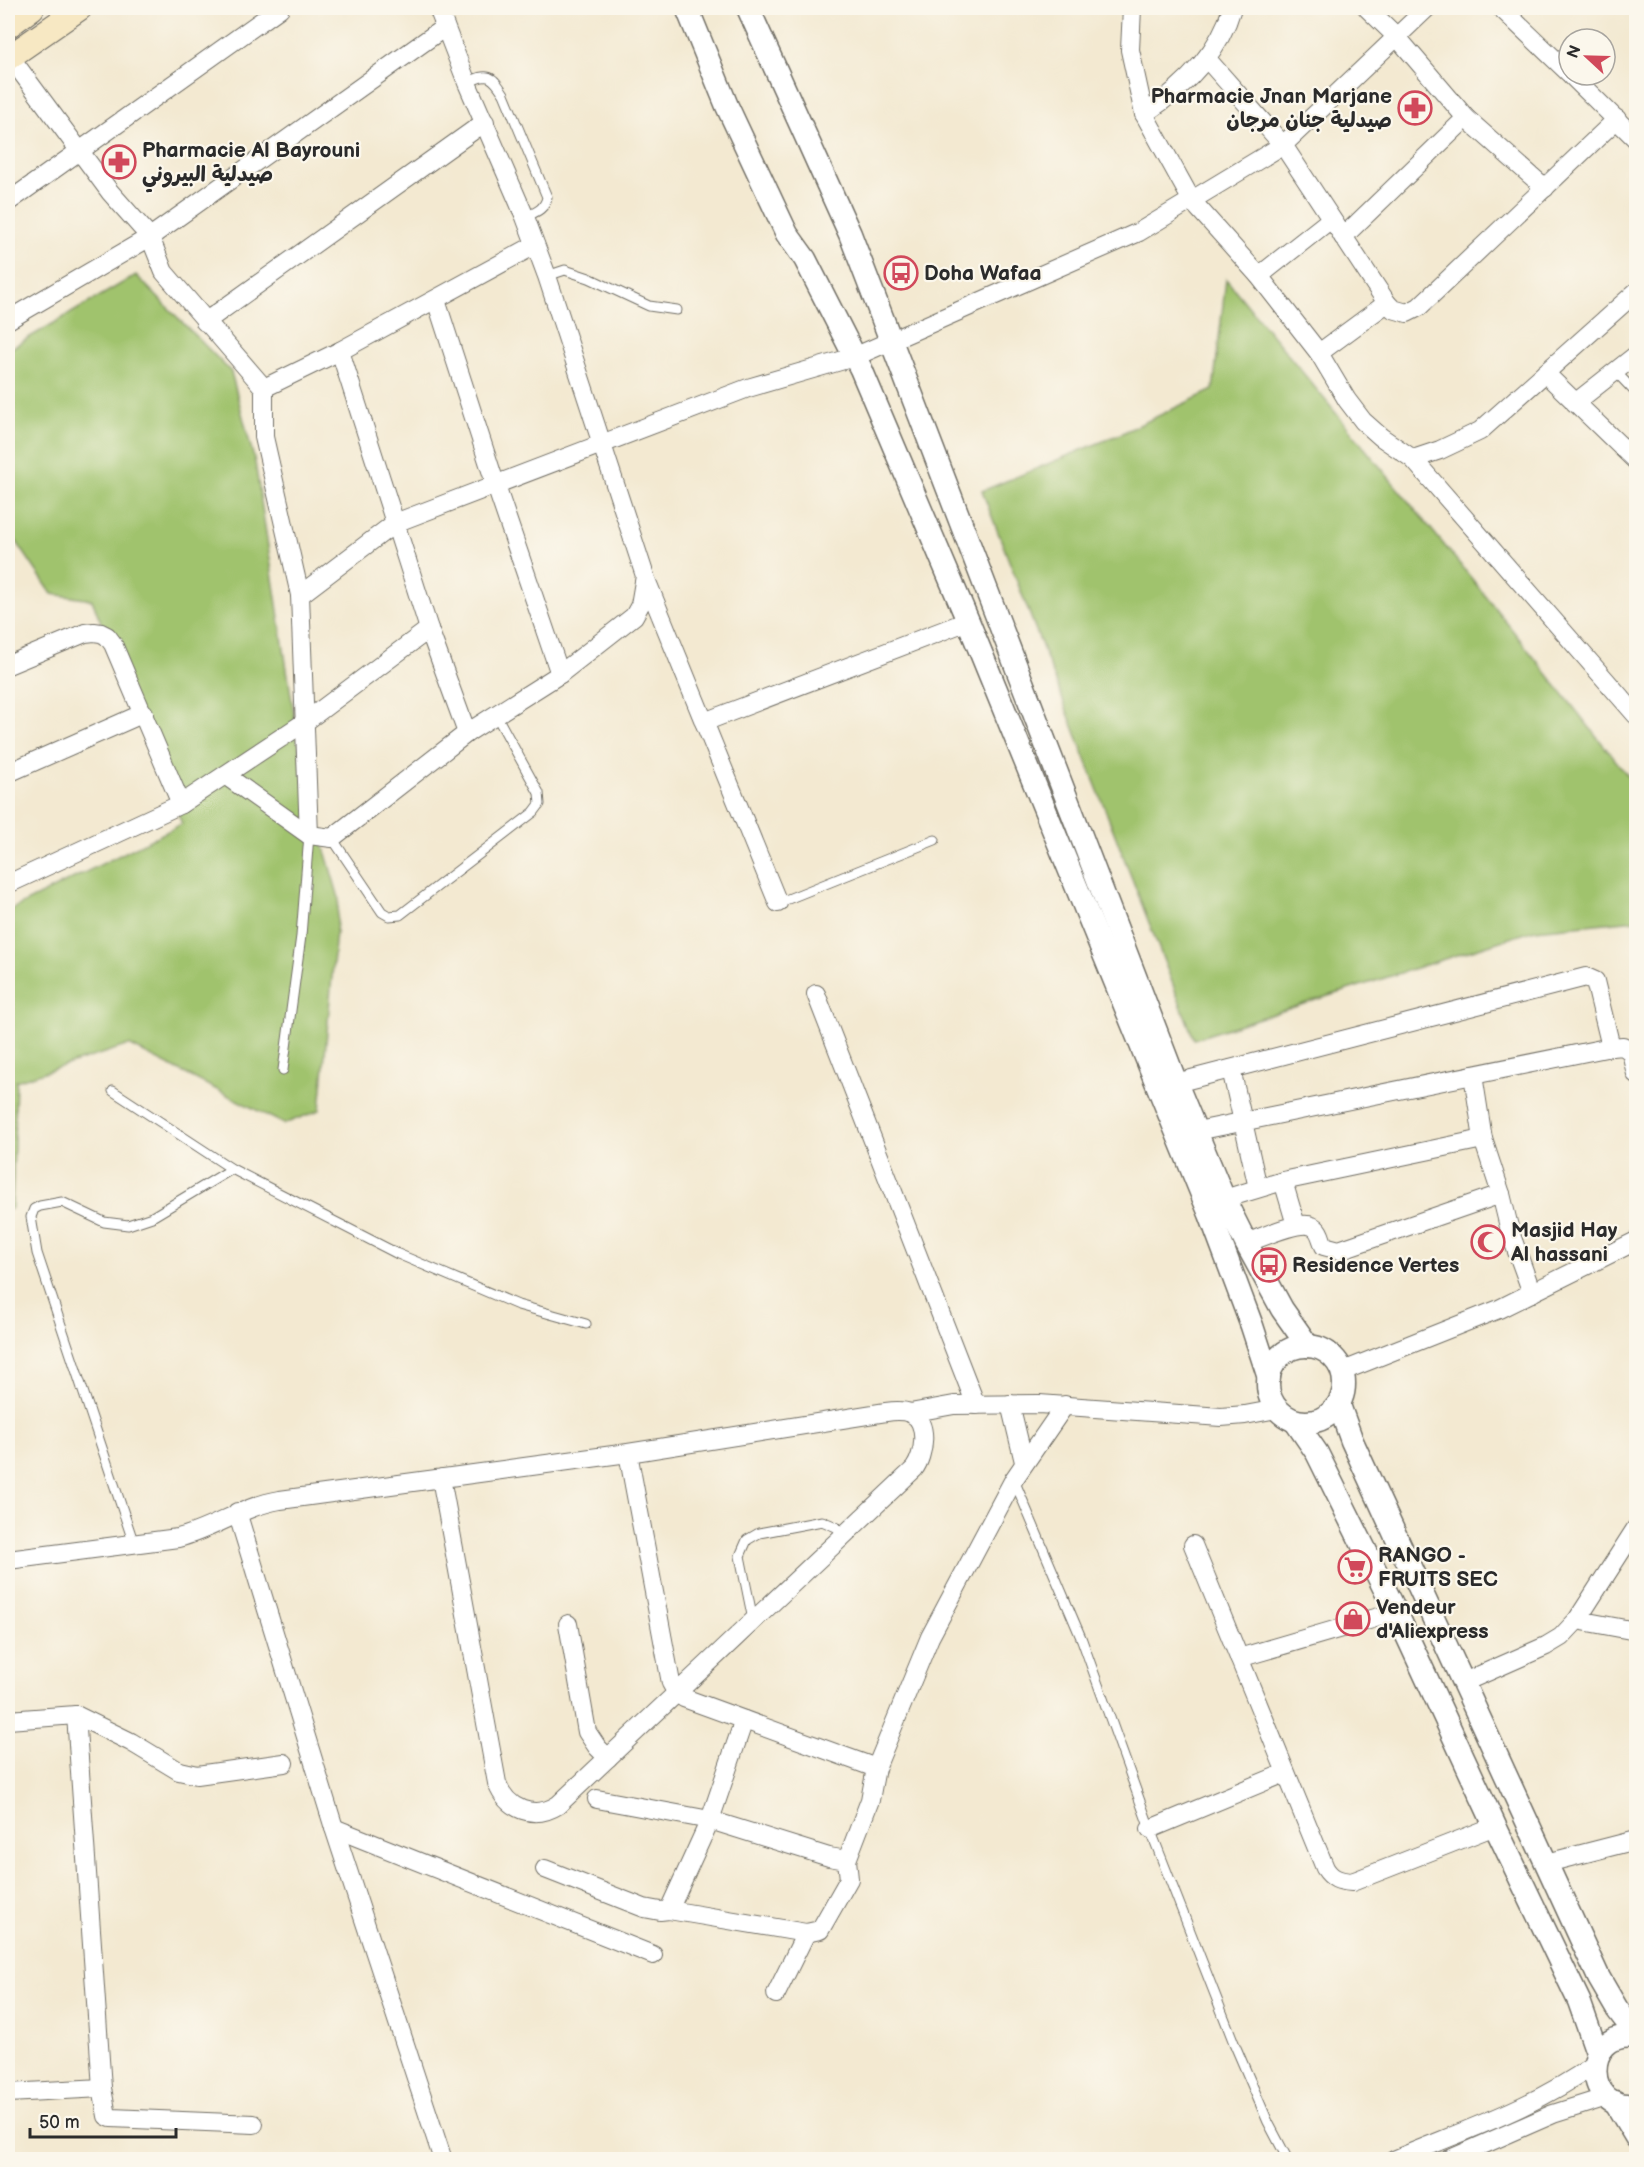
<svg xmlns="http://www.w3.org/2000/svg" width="1644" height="2167" viewBox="0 0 1644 2167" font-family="'Balsamiq Sans','Playpen Sans Arabic',sans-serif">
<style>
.green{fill:#a0c36d;stroke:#66774c;stroke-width:1.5}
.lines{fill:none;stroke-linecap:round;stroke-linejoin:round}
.service-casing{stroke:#716e65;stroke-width:11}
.minor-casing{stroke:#716e65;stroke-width:20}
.tertiary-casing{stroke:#716e65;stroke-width:25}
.secondary-casing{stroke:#716e65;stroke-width:26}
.service{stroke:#fff;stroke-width:9}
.minor{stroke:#fff;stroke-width:18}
.tertiary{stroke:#fff;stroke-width:22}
.secondary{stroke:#f7e8c3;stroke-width:24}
.labels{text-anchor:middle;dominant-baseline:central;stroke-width:4.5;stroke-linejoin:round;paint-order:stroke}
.poi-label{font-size:21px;font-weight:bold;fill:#2b2b2b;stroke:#fbf7ec;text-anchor:start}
</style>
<rect width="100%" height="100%" fill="#fbf7ec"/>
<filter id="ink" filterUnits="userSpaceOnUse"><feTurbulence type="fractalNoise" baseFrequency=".0167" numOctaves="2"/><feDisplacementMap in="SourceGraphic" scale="12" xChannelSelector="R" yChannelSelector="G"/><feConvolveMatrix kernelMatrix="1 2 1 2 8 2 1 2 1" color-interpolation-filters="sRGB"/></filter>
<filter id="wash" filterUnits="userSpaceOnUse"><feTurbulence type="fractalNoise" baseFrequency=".008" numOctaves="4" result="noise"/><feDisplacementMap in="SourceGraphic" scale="24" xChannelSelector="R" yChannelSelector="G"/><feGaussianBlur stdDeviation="1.35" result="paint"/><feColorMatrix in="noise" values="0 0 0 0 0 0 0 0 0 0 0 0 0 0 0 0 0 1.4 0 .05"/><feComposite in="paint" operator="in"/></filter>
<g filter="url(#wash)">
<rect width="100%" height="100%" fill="#f3e9d1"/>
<g class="green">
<path d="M 136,275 L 231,372 L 255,462 L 304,779 L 339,898 L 320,1110 L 284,1124 L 129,1045 L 16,1081 L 12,1208 L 8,1211 L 8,911 L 182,824 L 92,600 L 52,594 L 8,529 L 8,350 Z"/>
<path d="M 1226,279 L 1472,579 L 1636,786 L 1636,920 L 1535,930 L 1194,1039 L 982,491 L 1118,435 L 1213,390 Z"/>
</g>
</g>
<g filter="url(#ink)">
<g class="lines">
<g class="service-casing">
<g id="service">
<path d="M 467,83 C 488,72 492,75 504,94 L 547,197 C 545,209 536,212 525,217"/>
<path d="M 547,276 L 565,270 L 589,278 L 649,306 L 677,310"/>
<path d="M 1616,372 L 1636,393"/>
<path d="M 332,838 L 382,912 L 389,916 L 400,915 L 534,812 L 540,804 L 539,793 L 496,715"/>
<path d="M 778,903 L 935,840"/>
<path d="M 283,1070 L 301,936 L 309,835"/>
<path d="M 113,1091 L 232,1169 L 398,1254 L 518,1305 L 586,1324"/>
<path d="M 1014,1480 L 1082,1640 L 1150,1829 L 1234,2043 L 1268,2122 L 1288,2160"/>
<path d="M 134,1544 L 37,1253 L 31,1217 L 34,1209 L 40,1206 L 62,1202 L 104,1222 L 128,1225 L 152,1217 L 232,1169"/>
<path d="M 753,1620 L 740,1556 L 747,1540 L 759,1533 L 822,1521 L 836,1527 L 845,1536"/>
</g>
</g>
<g class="minor-casing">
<g id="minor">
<path d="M 1132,8 L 1130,50 L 1144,114 L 1192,201 L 1259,276 L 1319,353 L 1347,400 L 1363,421 L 1381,437 L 1413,459 L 1440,450 L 1480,431 L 1636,292"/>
<path d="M 1367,8 L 1397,37 L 1466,118 L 1545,188"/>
<path d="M 1501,8 L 1569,73"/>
<path d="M 8,54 L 110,192 L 150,237 L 164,272 L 264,388"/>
<path d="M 1207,59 L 1283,145 L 1387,303 L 1393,309 L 1407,313 L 1419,307 L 1617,119"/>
<path d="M 1571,75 L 1636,139"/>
<path d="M 1144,114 C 1183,88 1219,54 1232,8"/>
<path d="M 8,202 L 280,8"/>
<path d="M 1343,237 L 1466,118"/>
<path d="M 1259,276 L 1331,219"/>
<path d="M 436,300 L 496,486 L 560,674"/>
<path d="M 8,320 L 150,237 L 445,27"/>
<path d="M 205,322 L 485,122"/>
<path d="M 340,351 L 429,629 L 467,733"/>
<path d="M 1319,353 L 1387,303"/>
<path d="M 1545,373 L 1636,461"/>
<path d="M 1575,403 L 1636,355"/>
<path d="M 1413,459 L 1636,715"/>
<path d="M 645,577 L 778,903"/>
<path d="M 300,595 L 395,523 L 748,388 L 854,357 L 1139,232 L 1283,145 L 1427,8"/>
<path d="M 8,665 L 85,633 L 94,632 L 101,633 L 107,636 L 113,644 L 181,804"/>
<path d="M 704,722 L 968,621"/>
<path d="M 8,773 L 144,713"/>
<path d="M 225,775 L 309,835 L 332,838 L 467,733 L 560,674 L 634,616 L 640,605 L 645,576 L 547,276 L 525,217 L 467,83 L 438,8"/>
<path d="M 309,835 L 300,595 L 264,437 L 264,388 L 340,351 L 535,245"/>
<path d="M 8,884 L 181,804 L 305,722 L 429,629"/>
<path d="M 816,994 L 976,1405"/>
<path d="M 1231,1069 L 1258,1188"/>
<path d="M 1473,1075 L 1483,1139 L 1501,1194 L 1511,1235 L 1532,1293"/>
<path d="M 1176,1083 L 1586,977 L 1595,981 L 1611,1047"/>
<path d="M 1197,1131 L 1611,1047 L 1623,1046 L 1631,1052 L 1636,1074"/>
<path d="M 1283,1181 L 1296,1225"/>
<path d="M 1224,1199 L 1283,1181 L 1483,1139"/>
<path d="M 1246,1243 C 1261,1238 1298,1220 1312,1226 C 1320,1229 1321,1239 1324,1246 L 1339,1250 L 1501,1194"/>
<path d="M 1343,1371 L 1499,1309 L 1636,1241"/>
<path d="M 1010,1404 L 1024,1462"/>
<path d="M 910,1413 L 954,1405 L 1039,1404 L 1221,1417 L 1245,1415 L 1277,1409"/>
<path d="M 628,1453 L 671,1683 L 676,1692 L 684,1698 L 876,1768"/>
<path d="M 237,1512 L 334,1828 L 443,2160"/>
<path d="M 1193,1545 L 1325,1868 C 1332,1879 1339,1881 1352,1882 L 1495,1826"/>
<path d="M 8,1560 L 178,1538 C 214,1529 243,1506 280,1500 L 628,1453 L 886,1412 C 893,1411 902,1410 910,1413 C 930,1421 924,1456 914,1469 L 558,1805 C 534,1820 507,1810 497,1783 L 441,1478"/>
<path d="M 1577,1620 L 1636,1631"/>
<path d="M 568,1624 L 587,1732 L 597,1747 L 608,1758"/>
<path d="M 1239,1658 L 1396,1612"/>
<path d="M 1462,1683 L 1546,1646 L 1561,1637 L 1577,1620 L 1636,1528"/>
<path d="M 76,1715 L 102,2088 L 107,2116 L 111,2118 L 254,2124"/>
<path d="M 8,1720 L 76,1715 L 131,1742 L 179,1771 L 197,1775 L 284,1763"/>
<path d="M 597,1799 L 710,1820 L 829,1857 L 847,1860 L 870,1800 L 876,1768 L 930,1637 L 1014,1479 L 1065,1405"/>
<path d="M 334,1828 L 653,1955"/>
<path d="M 1150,1829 L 1285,1773"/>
<path d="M 1547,1863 L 1636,1840"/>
<path d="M 545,1869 L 644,1908 L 660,1911 L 669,1910 L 710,1820 L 744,1720"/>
<path d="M 669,1910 L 806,1933"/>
<path d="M 776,1994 L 806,1933 L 820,1930 L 849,1879 L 847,1860"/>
<path d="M 8,2093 L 102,2088"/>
<path d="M 1394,2160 C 1462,2131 1534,2108 1595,2064"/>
<path d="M 1448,2160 L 1553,2114 L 1607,2097"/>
</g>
</g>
<g class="tertiary-casing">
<g id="tertiary">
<path d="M 687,8 L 727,106 L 787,234 L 805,259 L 861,369 L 968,621 L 1210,1214 L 1252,1326 L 1269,1378"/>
<path d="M 748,8 L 850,234 L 1176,1083 L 1224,1199 L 1246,1243 L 1282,1309 L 1308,1346"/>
<circle cx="1306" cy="1384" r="38"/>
<path d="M 1339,1405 L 1352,1441 L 1599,1978 L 1617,2009 L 1636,2034"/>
<path d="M 1295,1421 L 1317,1453 L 1396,1612 L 1495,1826 L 1579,2001 L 1598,2055"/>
<path d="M 1636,2037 C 1580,2029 1584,2115 1636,2104"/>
<path d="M 1615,2102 L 1636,2137"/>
</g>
</g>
<g class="secondary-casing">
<g id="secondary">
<path d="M 8,26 L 32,8"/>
<path d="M 8,58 L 80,8"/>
</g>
</g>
<use href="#service" class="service"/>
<use href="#minor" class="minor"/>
<use href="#tertiary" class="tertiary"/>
<use href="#secondary" class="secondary"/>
</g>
</g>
<defs>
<g id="pharmacy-ring" transform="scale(1.725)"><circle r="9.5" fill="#fbf7ec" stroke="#d1495b" stroke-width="1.5"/><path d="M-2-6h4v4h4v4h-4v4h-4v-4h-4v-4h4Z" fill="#d1495b"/></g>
<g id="bus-ring" transform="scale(1.725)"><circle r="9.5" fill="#fbf7ec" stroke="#d1495b" stroke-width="1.5"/><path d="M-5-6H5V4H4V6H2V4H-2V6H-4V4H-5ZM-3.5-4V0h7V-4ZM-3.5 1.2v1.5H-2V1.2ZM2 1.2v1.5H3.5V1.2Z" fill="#d1495b"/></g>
<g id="mosque-ring" transform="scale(1.725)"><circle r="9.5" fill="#fbf7ec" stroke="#d1495b" stroke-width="1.5"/><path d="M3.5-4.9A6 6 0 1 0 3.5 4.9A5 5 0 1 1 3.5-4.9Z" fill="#d1495b"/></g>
<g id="supermarket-ring" transform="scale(1.725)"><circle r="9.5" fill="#fbf7ec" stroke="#d1495b" stroke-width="1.5"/><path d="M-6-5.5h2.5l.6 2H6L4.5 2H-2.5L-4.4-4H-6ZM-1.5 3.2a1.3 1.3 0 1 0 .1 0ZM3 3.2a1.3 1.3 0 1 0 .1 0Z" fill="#d1495b"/></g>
<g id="shop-ring" transform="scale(1.725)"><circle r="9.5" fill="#fbf7ec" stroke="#d1495b" stroke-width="1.5"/><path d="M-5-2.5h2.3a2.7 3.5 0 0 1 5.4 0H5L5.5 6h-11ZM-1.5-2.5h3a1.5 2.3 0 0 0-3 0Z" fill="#d1495b"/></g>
</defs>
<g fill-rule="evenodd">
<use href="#pharmacy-ring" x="1415" y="108"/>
<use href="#pharmacy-ring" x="119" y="162"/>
<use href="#bus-ring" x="901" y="273"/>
<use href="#mosque-ring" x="1488" y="1242"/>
<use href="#bus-ring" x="1269" y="1265"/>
<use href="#supermarket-ring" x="1355" y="1567"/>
<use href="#shop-ring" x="1353" y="1619"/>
</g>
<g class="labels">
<g class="poi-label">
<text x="1392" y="96" text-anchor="end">Pharmacie Jnan Marjane<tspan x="1392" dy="24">صيدلية جنان مرجان</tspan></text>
<text x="142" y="150">Pharmacie Al Bayrouni<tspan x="142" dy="24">صيدلية البيروني</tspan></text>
<text x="924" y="273">Doha Wafaa</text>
<text x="1511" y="1230">Masjid Hay<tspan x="1511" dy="24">Al hassani</tspan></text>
<text x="1292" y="1265">Residence Vertes</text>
<text x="1378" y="1555">RANGO -<tspan x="1378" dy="24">FRUITS SEC</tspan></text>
<text x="1376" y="1607">Vendeur<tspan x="1376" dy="24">d'Aliexpress</tspan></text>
</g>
</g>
<rect width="1644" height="2167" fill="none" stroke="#fbf7ec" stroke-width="30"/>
<g transform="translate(1587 57) rotate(292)"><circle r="28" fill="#fbf7ec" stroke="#a8a59f" stroke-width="1.5"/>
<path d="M0-4.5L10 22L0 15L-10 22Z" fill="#d1495b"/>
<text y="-9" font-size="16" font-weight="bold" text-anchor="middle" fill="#2b2b2b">N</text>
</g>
<path d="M30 2128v9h146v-9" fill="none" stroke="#2b2b2b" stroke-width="3"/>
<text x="39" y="2128" font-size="18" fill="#2b2b2b" stroke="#fbf7ec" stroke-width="4.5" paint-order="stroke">50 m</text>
</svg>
